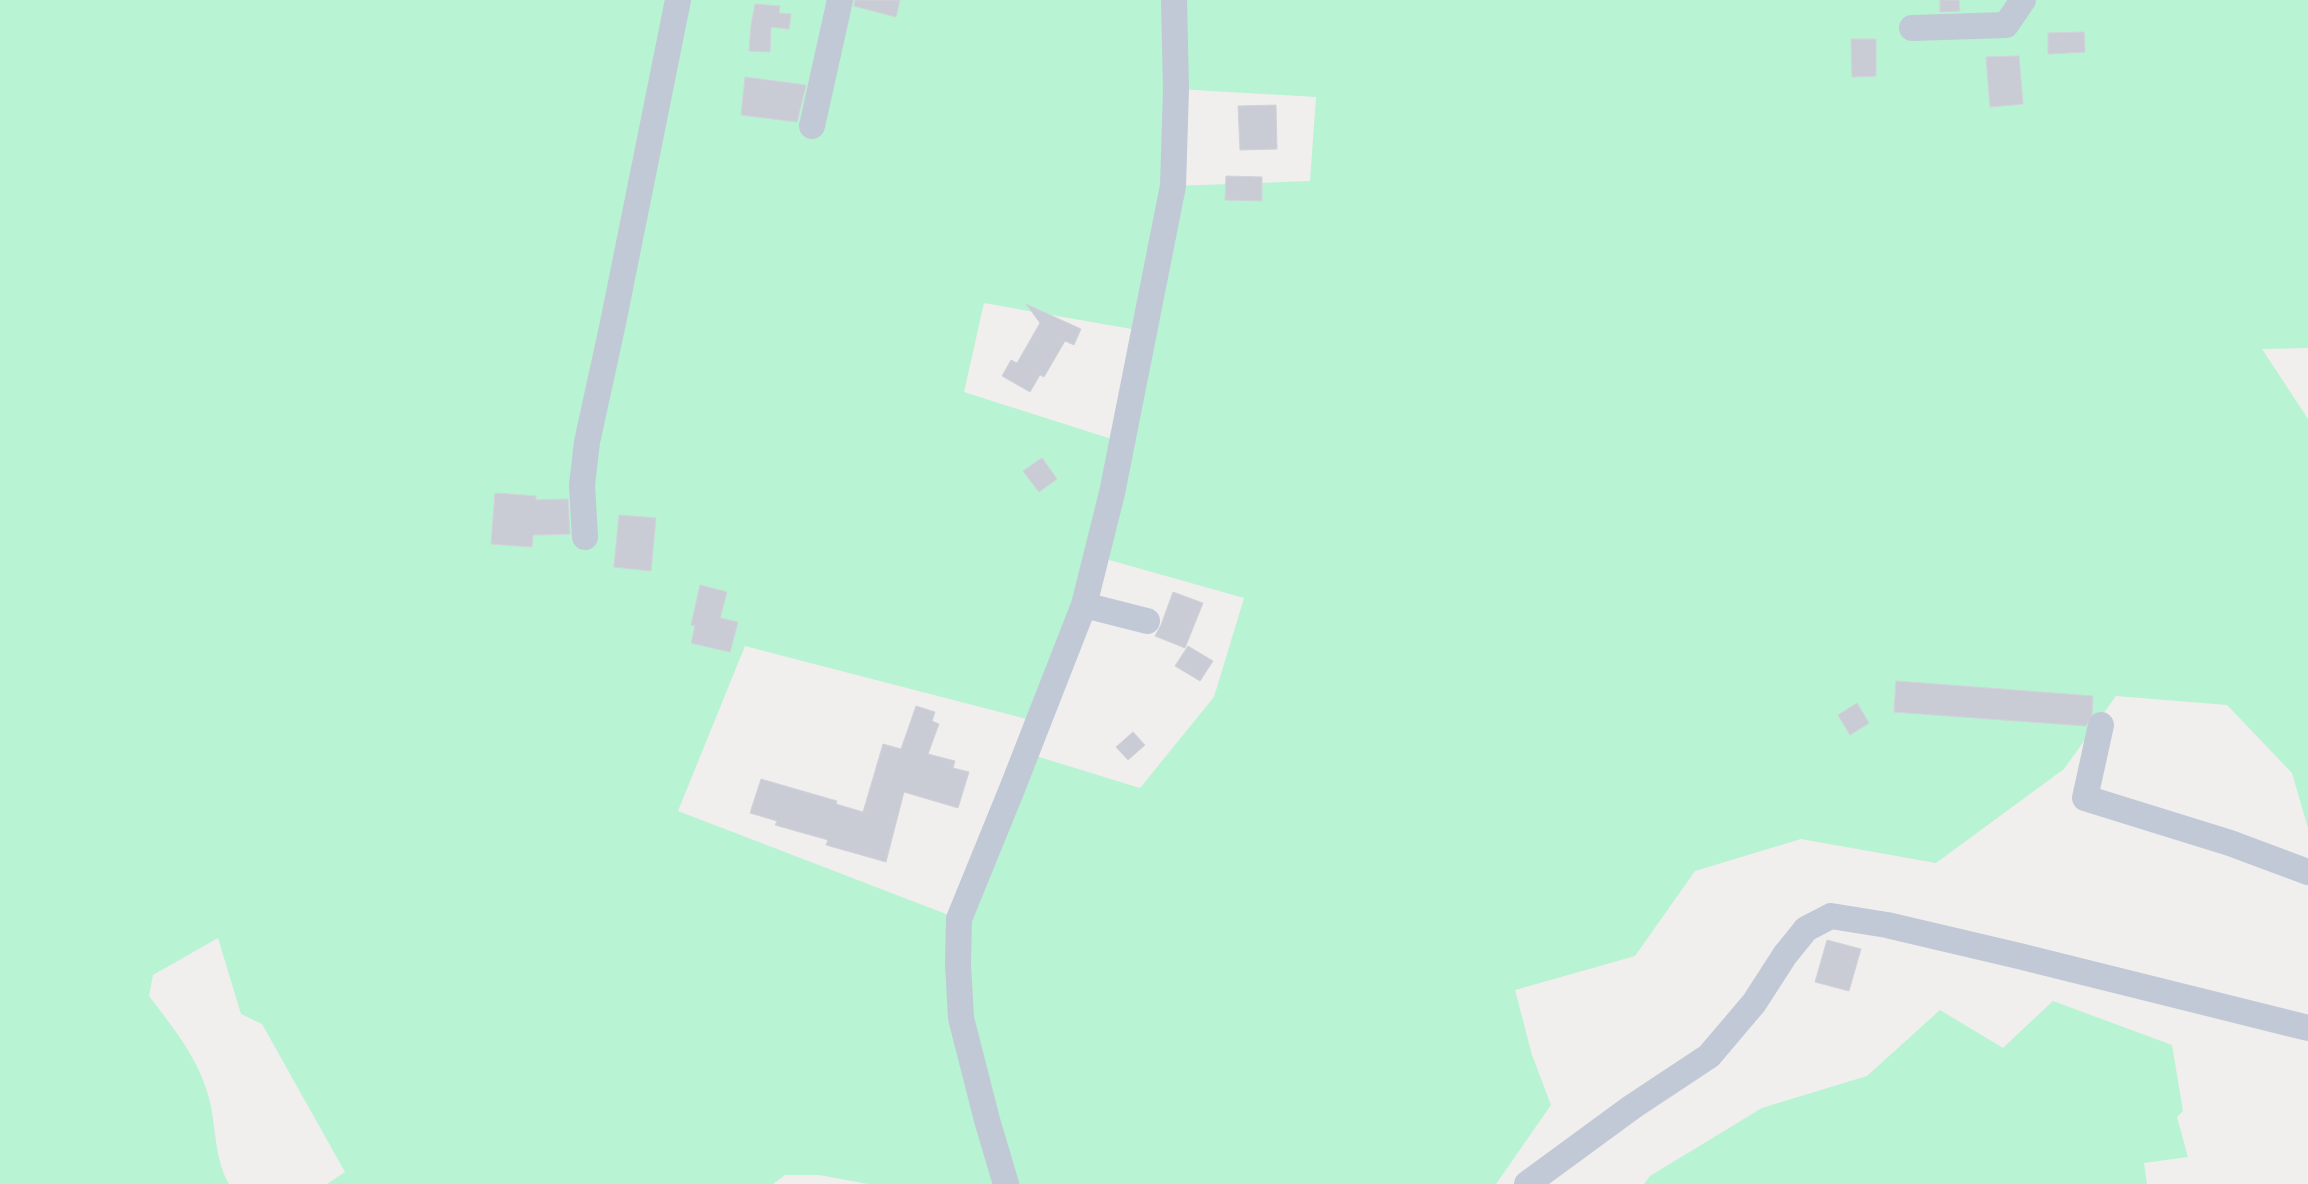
<svg xmlns="http://www.w3.org/2000/svg" width="2308" height="1184" viewBox="0 0 2308 1184" font-family="'Nunito Sans',sans-serif">
<style>
.green{fill:#b8f3d3;fill-rule:evenodd}
.building{fill:#c9ccd4;stroke:#d1d3da}
.lines{fill:none;stroke-linecap:round;stroke-linejoin:round}
.minor{stroke:#c0c9d5;stroke-width:26}
</style>
<rect width="100%" height="100%" fill="#f1eeee"/>
<g class="green">
<path d="M 0,0 L 2308,0 L 2308,348 L 2262,349 L 2308,419 L 2308,828 L 2292,773 L 2227,705 L 2116,696 L 2064,769 L 1936,863 L 1801,839 L 1695,871 L 1635,956 L 1515,990 L 1532,1055 L 1551,1105 L 1496,1184 L 868,1184 L 819,1175 L 785,1175 L 773,1184 L 327,1184 L 345,1172 L 262,1024 L 241,1014 L 218,938 L 153,975 L 149,996 C 174,1029 200,1060 210,1102 C 216,1129 215,1160 229,1184 L 0,1184 ZM 1177,89 L 1316,97 L 1310,181 L 1173,186 ZM 984,303 L 1143,331 L 1121,442 L 964,392 ZM 1095,556 L 1244,598 L 1214,697 L 1140,788 L 1026,753 L 959,919 L 678,811 L 745,646 L 1038,722 Z"/>
<path d="M 2053,1001 L 2172,1045 L 2183,1111 L 2177,1117 L 2188,1157 L 2144,1163 L 2147,1184 L 1644,1184 L 1650,1176 L 1762,1108 L 1867,1076 L 1940,1010 L 2003,1048 Z"/>
</g>
<g class="building">
<path d="M 855,0 L 900,0 L 896,17 L 854,6 Z"/>
<path d="M 1940,0 L 1959,0 L 1960,11 L 1940,12 Z"/>
<path d="M 755,4 L 780,6 L 779,13 L 791,14 L 789,29 L 771,27 L 770,52 L 749,51 L 751,26 Z"/>
<path d="M 2084,32 L 2085,52 L 2048,54 L 2048,33 Z"/>
<path d="M 1851,39 L 1876,39 L 1876,76 L 1852,77 Z"/>
<path d="M 2019,56 L 2023,104 L 1990,107 L 1986,57 Z"/>
<path d="M 745,77 L 806,85 L 797,122 L 741,115 Z"/>
<path d="M 1276,105 L 1277,149 L 1240,150 L 1238,106 Z"/>
<path d="M 1226,176 L 1262,177 L 1262,201 L 1225,200 Z"/>
<path d="M 1026,304 L 1081,329 L 1074,345 L 1065,341 L 1044,377 L 1040,375 L 1030,392 L 1002,376 L 1011,360 L 1017,363 L 1040,323 Z"/>
<path d="M 1042,458 L 1057,479 L 1039,492 L 1023,471 Z"/>
<path d="M 495,493 L 536,496 L 536,500 L 568,499 L 570,534 L 533,535 L 532,547 L 491,544 Z"/>
<path d="M 619,515 L 656,518 L 651,571 L 614,567 Z"/>
<path d="M 700,585 L 727,592 L 720,618 L 738,622 L 730,652 L 691,643 L 695,626 L 691,625 Z"/>
<path d="M 1173,592 L 1203,603 L 1185,648 L 1155,636 L 1161,625 Z"/>
<path d="M 1188,646 L 1213,661 L 1200,681 L 1175,666 Z"/>
<path d="M 1896,681 L 2093,696 L 2092,714 L 2086,726 L 1894,712 Z"/>
<path d="M 1857,703 L 1869,723 L 1850,735 L 1838,715 Z"/>
<path d="M 916,706 L 935,712 L 932,721 L 939,724 L 928,754 L 955,761 L 953,768 L 969,772 L 958,808 L 904,792 L 886,862 L 826,845 L 828,840 L 775,825 L 777,821 L 750,813 L 761,779 L 837,801 L 836,804 L 863,812 L 883,744 L 901,749 Z"/>
<path d="M 1133,732 L 1145,745 L 1128,760 L 1116,747 Z"/>
<path d="M 1827,940 L 1861,949 L 1849,991 L 1815,982 Z"/>
</g>
<g class="lines">
<g class="minor">
<path d="M 1912,28 L 2006,25 L 2023,0"/>
<path d="M 812,126 L 840,0"/>
<path d="M 585,537 L 582,485 L 587,442 L 613,323 L 678,0"/>
<path d="M 1084,605 L 1147,621"/>
<path d="M 2101,725 L 2085,798 L 2230,843 L 2308,872"/>
<path d="M 1006,1184 L 987,1120 L 961,1018 L 958,964 L 959,919 L 1012,789 L 1084,605 L 1112,493 L 1173,186 L 1176,89 L 1174,0"/>
<path d="M 1527,1184 L 1632,1107 L 1709,1056 L 1754,1003 L 1785,955 L 1806,929 L 1831,916 L 1887,925 L 2019,956 L 2308,1028"/>
</g>
</g>
</svg>
